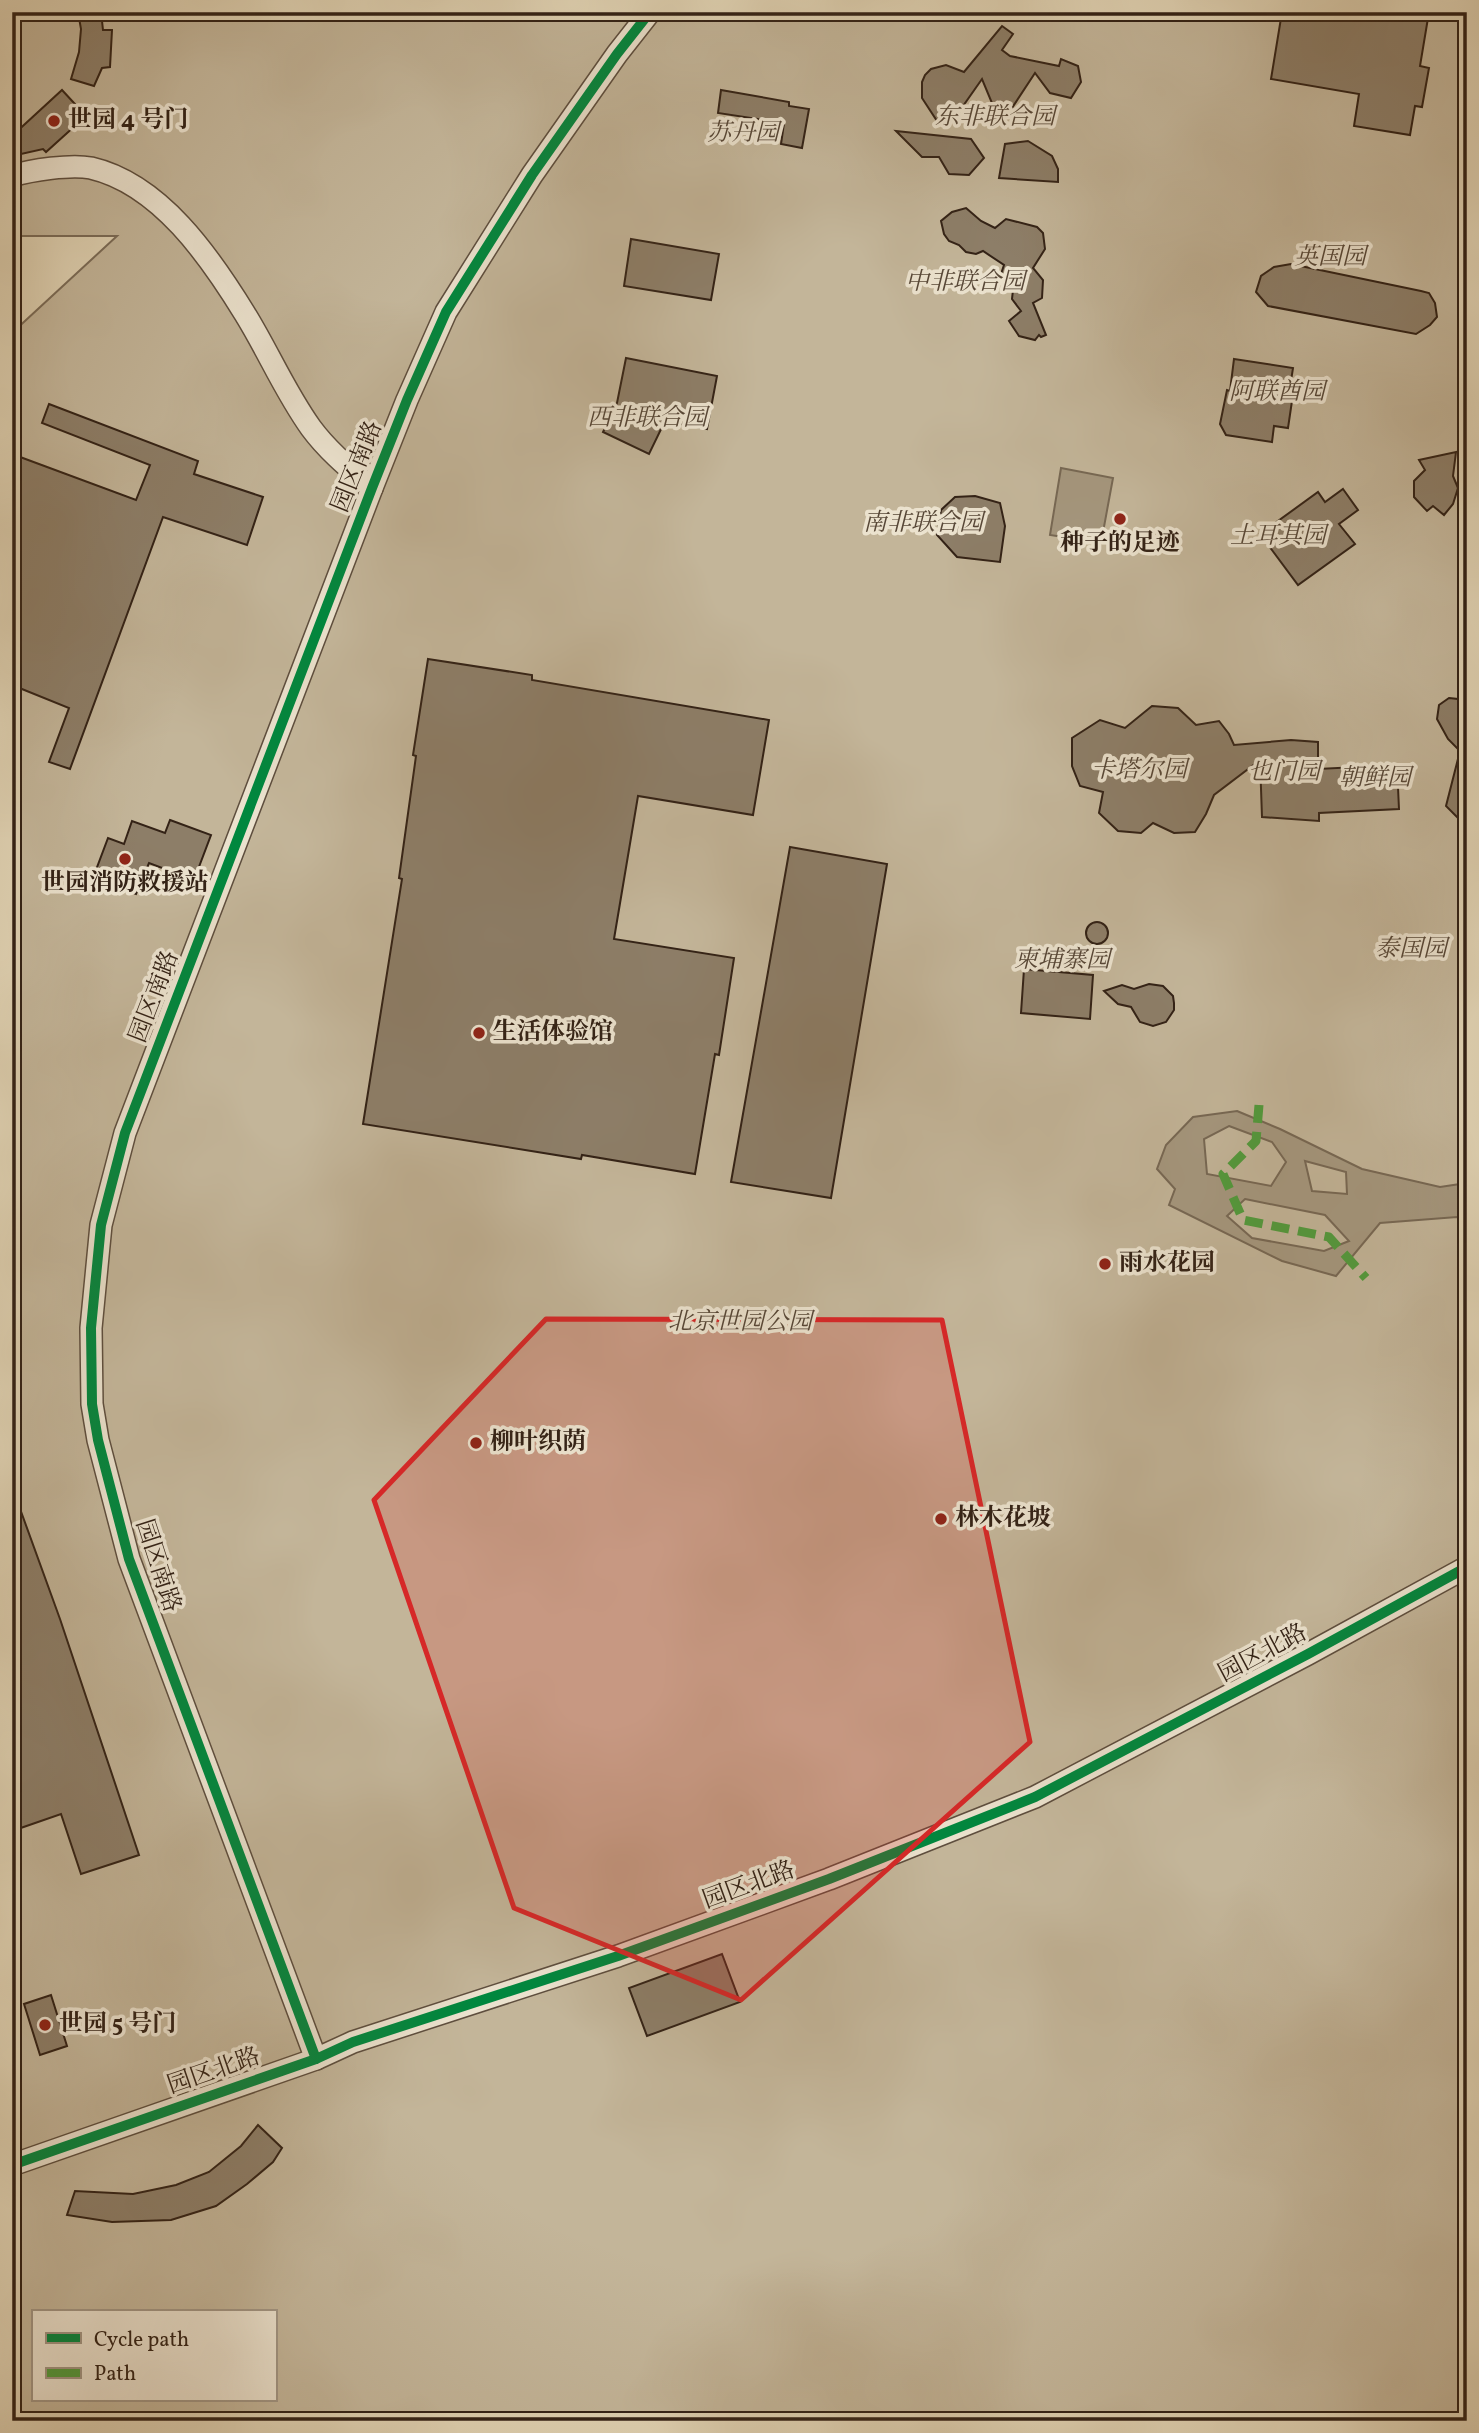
<svg xmlns="http://www.w3.org/2000/svg" width="1479" height="2433" viewBox="0 0 1479 2433" font-family="Vollkorn,'Noto Serif SC',serif">
<style>
.green{fill:#c3b599;stroke:#7b6c58;stroke-width:2;fill-rule:evenodd}
.water{fill:#a5977e;stroke:#776854;stroke-width:2;fill-rule:evenodd}
.building{fill:#8d7e68;stroke:#332216;stroke-width:2}
.lines{fill:none;stroke-linecap:round;stroke-linejoin:round}
.minor-casing{stroke:#5e4e3e;stroke-width:24}
.minor{stroke:#ebe2ce;stroke-width:21}
.quiet{stroke:#519b3d;stroke-width:9;stroke-dasharray:18 9;stroke-linecap:butt}
.cycleway-casing{stroke:#ebe2ce;stroke-width:15}
.cycleway{stroke:#00873e;stroke-width:10}
.marked{fill:#d62828;fill-opacity:0.2;stroke:#d62828;stroke-width:5;stroke-linejoin:round}
.poi-dot{fill:#8f2418;stroke:#ebe2ce;stroke-width:2.5}
.labels{text-anchor:middle;dominant-baseline:central;stroke-width:7;stroke-linejoin:round;paint-order:stroke}
.park-label{font-size:24px;font-style:italic;fill:#574737;stroke:#ebe2ce}
.poi-label{font-size:24px;font-weight:bold;fill:#332216;stroke:#ebe2ce;text-anchor:start}
.street-label{font-size:24px;fill:#332216;stroke:#ebe2ce}
</style>
<rect width="100%" height="100%" fill="#e0d3b4"/>
<filter id="stains"><feTurbulence type="fractalNoise" baseFrequency=".00286" numOctaves="4"/><feColorMatrix values="0 0 0 0 .2 0 0 0 0 .09 0 0 0 0 .02 0 0 0 .5 -.17"/></filter>
<radialGradient id="worn" r=".72"><stop offset=".6" stop-color="#630" stop-opacity="0"/><stop offset="1" stop-color="#630" stop-opacity=".3"/></radialGradient>
<path class="green" d="M 12,12 L 1467,12 L 1467,2421 L 12,2421 L 12,333 L 117,236 L 12,236 ZM 33,2312 L 275,2312 L 275,2400 L 33,2400 Z"/>
<g class="water">
<path d="M 1061,468 L 1113,478 L 1101,543 L 1050,535 Z"/>
<path d="M 1237,1111 L 1280,1129 L 1362,1169 L 1440,1187 L 1467,1183 L 1467,1225 L 1457,1217 L 1380,1223 L 1336,1276 L 1282,1261 L 1169,1205 L 1175,1189 L 1157,1169 L 1166,1145 L 1193,1117 ZM 1229,1126 L 1272,1142 L 1286,1162 L 1271,1186 L 1207,1174 L 1204,1139 ZM 1305,1161 L 1346,1172 L 1347,1194 L 1312,1191 ZM 1245,1199 L 1325,1215 L 1349,1241 L 1324,1251 L 1252,1238 L 1227,1216 Z"/>
</g>
<g class="building">
<path d="M 78,12 L 101,12 L 103,30 L 112,30 L 110,67 L 102,68 L 94,86 L 71,79 L 79,52 L 81,29 Z"/>
<path d="M 1282,12 L 1429,12 L 1420,66 L 1429,68 L 1422,107 L 1415,106 L 1410,135 L 1354,126 L 1359,94 L 1271,79 Z"/>
<path d="M 1002,26 L 1013,34 L 1002,50 L 1010,56 L 1059,66 L 1061,59 L 1078,66 L 1081,82 L 1071,98 L 1050,93 L 1035,73 L 1008,114 L 994,108 L 982,79 L 963,106 L 939,124 L 922,98 L 922,82 L 925,75 L 931,69 L 946,65 L 964,72 Z"/>
<path d="M 62,90 L 86,116 L 46,152 L 43,149 L 12,156 L 12,136 Z"/>
<path d="M 721,90 L 789,102 L 789,106 L 809,109 L 802,148 L 781,144 L 784,123 L 718,113 Z"/>
<path d="M 896,131 L 971,139 L 984,158 L 969,175 L 949,174 L 939,157 L 922,157 Z"/>
<path d="M 1028,141 L 1052,156 L 1058,169 L 1058,182 L 999,178 L 1005,144 Z"/>
<path d="M 966,208 L 981,221 L 995,228 L 1006,219 L 1037,227 L 1043,233 L 1045,249 L 1033,268 L 1043,280 L 1042,298 L 1033,303 L 1046,335 L 1041,337 L 1039,335 L 1035,340 L 1019,336 L 1009,321 L 1021,311 L 1012,299 L 1013,290 L 1000,277 L 1004,265 L 983,251 L 976,254 L 966,252 L 959,245 L 949,241 L 944,234 L 941,221 L 952,212 Z"/>
<path d="M 631,239 L 719,254 L 711,300 L 624,286 Z"/>
<path d="M 1291,264 L 1421,291 L 1429,293 L 1435,303 L 1437,317 L 1430,325 L 1416,334 L 1268,306 L 1256,292 L 1261,276 L 1274,267 Z"/>
<path d="M 626,358 L 717,376 L 707,429 L 665,421 L 649,454 L 603,432 L 617,403 Z"/>
<path d="M 1234,359 L 1293,368 L 1288,400 L 1292,401 L 1288,428 L 1274,426 L 1272,442 L 1226,435 L 1220,424 L 1227,390 L 1230,391 Z"/>
<path d="M 49,404 L 198,461 L 194,474 L 263,497 L 247,545 L 163,517 L 70,769 L 49,762 L 69,708 L 12,685 L 12,454 L 136,500 L 150,465 L 42,423 Z"/>
<path d="M 1456,452 L 1453,476 L 1458,488 L 1453,504 L 1444,515 L 1433,506 L 1427,511 L 1414,497 L 1414,481 L 1425,470 L 1419,460 Z"/>
<path d="M 1343,489 L 1358,510 L 1339,524 L 1355,544 L 1298,585 L 1260,534 L 1318,492 L 1325,502 Z"/>
<path d="M 975,496 L 1000,503 L 1005,526 L 1000,562 L 957,557 L 937,535 L 941,510 L 955,497 Z"/>
<path d="M 428,659 L 532,675 L 532,680 L 769,720 L 753,815 L 638,796 L 614,939 L 734,958 L 719,1055 L 715,1054 L 695,1174 L 582,1155 L 581,1159 L 363,1124 L 402,879 L 399,878 L 416,756 L 413,755 Z"/>
<path d="M 1449,698 L 1467,700 L 1467,827 L 1446,806 L 1460,751 L 1448,739 L 1437,719 L 1439,705 Z"/>
<path d="M 1152,706 L 1178,708 L 1196,725 L 1219,721 L 1229,734 L 1234,745 L 1291,740 L 1318,742 L 1318,769 L 1397,765 L 1399,809 L 1319,813 L 1319,821 L 1262,817 L 1260,760 L 1214,795 L 1206,814 L 1195,832 L 1174,833 L 1153,823 L 1141,833 L 1118,831 L 1099,813 L 1103,792 L 1080,786 L 1072,766 L 1072,738 L 1100,720 L 1125,728 Z"/>
<path d="M 170,820 L 211,835 L 194,880 L 149,863 L 136,894 L 93,878 L 108,838 L 124,844 L 132,821 L 165,833 Z"/>
<path d="M 790,847 L 887,864 L 831,1198 L 731,1182 Z"/>
<circle cx="1097" cy="933" r="11"/>
<path d="M 1024,969 L 1093,975 L 1090,1019 L 1021,1013 Z"/>
<path d="M 1149,984 L 1163,986 L 1173,996 L 1174,1003 L 1174,1010 L 1166,1022 L 1153,1026 L 1140,1022 L 1131,1007 L 1118,1004 L 1104,991 L 1122,985 L 1134,989 Z"/>
<path d="M 12,1495 L 15,1495 L 60,1619 L 139,1855 L 81,1874 L 61,1814 L 12,1831 Z"/>
<path d="M 722,1954 L 740,2002 L 647,2036 L 629,1988 Z"/>
<path d="M 51,1995 L 67,2046 L 40,2055 L 24,2004 Z"/>
<path d="M 258,2125 L 282,2148 L 273,2162 L 247,2184 L 216,2206 L 171,2220 L 112,2222 L 67,2215 L 75,2191 L 133,2194 L 176,2185 L 209,2172 L 241,2146 Z"/>
</g>
<g class="lines">
<g class="minor-casing">
<g id="minor">
<path d="M 12,176 C 31,170 71,164 91,168 C 160,184 210,257 245,314 C 268,351 285,392 311,428 C 328,451 350,469 372,488"/>
<path d="M 316,2059 L 129,1559 L 98,1440 L 92,1404 L 91,1328 L 101,1225 L 125,1133 L 372,488 L 407,400 L 446,312 L 532,175 L 617,54 L 650,12"/>
<path d="M 12,2165 L 316,2059 L 353,2042 L 618,1956 L 829,1879 L 1035,1797 L 1308,1654 L 1467,1567"/>
</g>
</g>
<use href="#minor" class="minor"/>
<path class="quiet" d="M 1259,1105 L 1256,1141 L 1223,1174 L 1243,1220 L 1329,1237 L 1366,1278"/>
<g class="cycleway-casing">
<g id="cycleway">
<path d="M 316,2059 L 129,1559 L 98,1440 L 92,1404 L 91,1328 L 101,1225 L 125,1133 L 372,488 L 407,400 L 446,312 L 532,175 L 617,54 L 650,12"/>
<path d="M 12,2165 L 316,2059 L 353,2042 L 618,1956 L 829,1879 L 1035,1797 L 1308,1654 L 1467,1567"/>
</g>
</g>
<use href="#cycleway" class="cycleway"/>
</g>
<path class="marked" d="M 546,1319 L 942,1320 L 1030,1742 L 741,2000 L 514,1908 L 374,1500 Z"/>
<g class="poi-dot">
<circle cx="54" cy="121" r="7"/>
<circle cx="1120" cy="519" r="7"/>
<circle cx="125" cy="859" r="7"/>
<circle cx="479" cy="1033" r="7"/>
<circle cx="1105" cy="1264" r="7"/>
<circle cx="476" cy="1443" r="7"/>
<circle cx="941" cy="1519" r="7"/>
<circle cx="45" cy="2025" r="7"/>
</g>
<g class="labels">
<g class="park-label">
<text x="995" y="118">东非联合园</text>
<text x="743" y="134">苏丹园</text>
<text x="1330" y="258">英国园</text>
<text x="965" y="283">中非联合园</text>
<text x="1277" y="393">阿联酋园</text>
<text x="647" y="419">西非联合园</text>
<text x="923" y="524">南非联合园</text>
<text x="1278" y="537">土耳其园</text>
<text x="1139" y="771">卡塔尔园</text>
<text x="1284" y="773">也门园</text>
<text x="1375" y="779">朝鲜园</text>
<text x="1411" y="950">泰国园</text>
<text x="1062" y="961">柬埔寨园</text>
<text x="740" y="1323">北京世园公园</text>
</g>
<g class="poi-label">
<text x="68" y="121">世园 4 号门</text>
<text x="1120" y="544" text-anchor="middle">种子的足迹</text>
<text x="125" y="884" text-anchor="middle">世园消防救援站</text>
<text x="493" y="1033">生活体验馆</text>
<text x="1119" y="1264">雨水花园</text>
<text x="490" y="1443">柳叶织荫</text>
<text x="955" y="1519">林木花坡</text>
<text x="59" y="2025">世园 5 号门</text>
</g>
<g class="street-label">
<text transform="translate(358 467) rotate(-68)">园区南路</text>
<text transform="translate(155 997) rotate(-69)">园区南路</text>
<text transform="translate(157 1566) rotate(72)">园区南路</text>
<text transform="translate(1263 1654) rotate(-28)">园区北路</text>
<text transform="translate(749 1886) rotate(-20)">园区北路</text>
<text transform="translate(214 2072) rotate(-19)">园区北路</text>
</g>
</g>
<rect width="1479" height="2433" fill="none" stroke="#e0d3b4" stroke-width="42"/>
<rect x="14" y="14" width="1451" height="2405" fill="none" stroke="#332216" stroke-width="3.5"/>
<rect x="21" y="21" width="1437" height="2391" fill="none" stroke="#332216" stroke-width="2"/>
<rect x="32" y="2310" width="245" height="91" fill="#ebe2ce" stroke="#a19584" stroke-width="2"/>
<rect x="46" y="2333" width="35" height="10" fill="#00873e" stroke="#a19584" stroke-width="2"/>
<text x="94" y="2346" font-size="21" fill="#332216">Cycle path</text>
<rect x="46" y="2368" width="35" height="10" fill="#519b3d" stroke="#a19584" stroke-width="2"/>
<text x="94" y="2380" font-size="21" fill="#332216">Path</text>
<rect width="100%" height="100%" filter="url(#stains)"/>
<rect width="100%" height="100%" fill="url(#worn)"/>
</svg>
